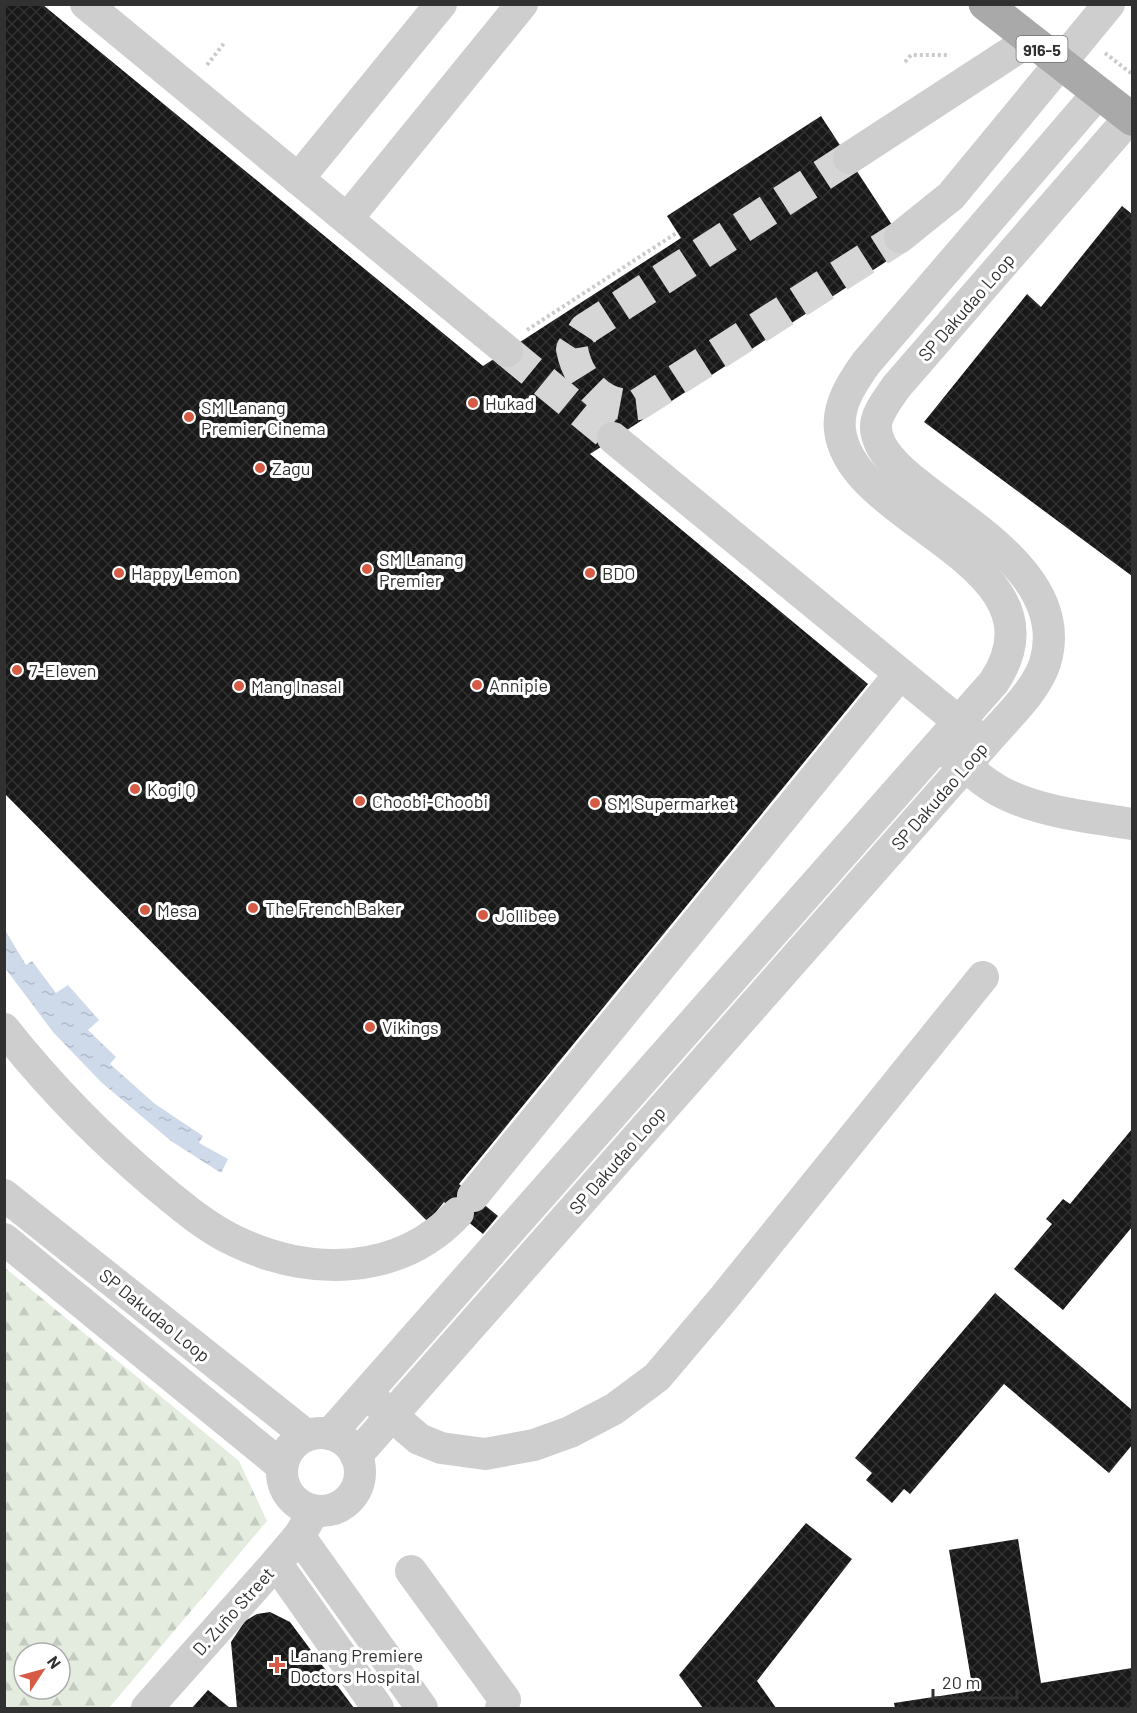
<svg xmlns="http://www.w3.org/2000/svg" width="1137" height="1713" viewBox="0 0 1137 1713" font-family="Barlow,sans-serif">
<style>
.forest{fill:url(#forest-firs);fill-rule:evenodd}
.water{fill:url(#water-ripples)}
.building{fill:url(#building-cross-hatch)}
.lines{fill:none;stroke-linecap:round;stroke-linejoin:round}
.minor-tunnel{stroke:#d6d6d6;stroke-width:32;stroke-dasharray:32 16;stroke-linecap:butt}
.path{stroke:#cbcbcb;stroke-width:4;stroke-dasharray:3 3;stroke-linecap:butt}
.minor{stroke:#cecece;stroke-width:32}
.major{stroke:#a9a9a9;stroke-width:33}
.poi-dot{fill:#d65b45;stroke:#fff;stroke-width:2}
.labels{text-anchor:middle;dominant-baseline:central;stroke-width:6;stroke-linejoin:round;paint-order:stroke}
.shield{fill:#fff;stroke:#6f6f6f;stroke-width:1.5}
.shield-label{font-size:16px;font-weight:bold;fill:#313131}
.street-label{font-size:18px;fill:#313131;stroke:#fff}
.poi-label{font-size:18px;fill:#313131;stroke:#fff;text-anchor:start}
</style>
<defs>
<pattern id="forest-firs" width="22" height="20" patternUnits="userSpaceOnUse" patternTransform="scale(1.5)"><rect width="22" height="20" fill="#e4ece0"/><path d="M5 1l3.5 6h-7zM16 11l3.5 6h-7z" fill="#c4cbc1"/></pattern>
<pattern id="water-ripples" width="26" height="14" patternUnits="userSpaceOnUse" patternTransform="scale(1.5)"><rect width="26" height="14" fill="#ced9ea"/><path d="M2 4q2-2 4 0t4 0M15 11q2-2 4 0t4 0" fill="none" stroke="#b1bbc9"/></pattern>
<pattern id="building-cross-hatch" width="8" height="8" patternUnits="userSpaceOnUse" patternTransform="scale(1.5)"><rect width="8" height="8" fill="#181818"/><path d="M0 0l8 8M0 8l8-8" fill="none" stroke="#313131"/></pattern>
</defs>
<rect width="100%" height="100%" fill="#fff"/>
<path class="forest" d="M 4,1267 L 239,1461 L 267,1521 L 109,1708 L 5,1708 ZM 24,1653 L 60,1653 L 60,1689 L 24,1689 Z"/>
<path class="water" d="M 5,930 L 26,965 L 32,961 L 56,993 L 68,985 L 99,1020 L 88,1030 L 116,1057 L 110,1064 L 155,1104 L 203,1136 L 199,1143 L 228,1159 L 221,1173 L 171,1141 L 101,1082 L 53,1032 L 5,968 Z"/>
<g class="building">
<path d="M 4,5 L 43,5 L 483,366 L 681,238 L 667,216 L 821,116 L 907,248 L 590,454 L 868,684 L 459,1184 L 498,1216 L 483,1234 L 444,1202 L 428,1222 L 4,793 Z"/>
<path d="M 1122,206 L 1132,214 L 1132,576 L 924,422 L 1027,294 L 1041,307 Z"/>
<path d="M 1132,1129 L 1132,1227 L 1063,1310 L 1014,1269 L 1052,1224 L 1046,1219 L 1063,1199 L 1070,1204 Z"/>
<path d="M 995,1293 L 1132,1410 L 1132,1445 L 1109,1473 L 1004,1384 L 910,1494 L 904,1489 L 892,1503 L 866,1480 L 872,1473 L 855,1458 Z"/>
<path d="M 806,1523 L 852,1559 L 757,1681 L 776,1708 L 703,1708 L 679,1675 Z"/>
<path d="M 1018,1539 L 1041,1683 L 1132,1668 L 1132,1708 L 895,1708 L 894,1703 L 973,1691 L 949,1550 Z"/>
<path d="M 270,1612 L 290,1622 L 354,1708 L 237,1708 L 231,1642 L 245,1621 L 257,1614 Z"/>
<path d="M 208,1690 L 230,1708 L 192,1708 Z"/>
</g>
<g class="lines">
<g class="minor-tunnel">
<path d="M 849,158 L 585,329 L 572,349 C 578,382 604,410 639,404 L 900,237"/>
<path d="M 507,351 L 613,438"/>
</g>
<g class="path">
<path d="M 1105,53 L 1132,74"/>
<path d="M 905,62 L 911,55 L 950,55"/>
<path d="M 207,65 L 225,42"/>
<path d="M 527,330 L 678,232"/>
</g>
<g class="minor">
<path d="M 86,4 L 507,351"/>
<path d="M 849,158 L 1030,40"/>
<path d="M 298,179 L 441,4"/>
<path d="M 347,219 L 522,4"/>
<path d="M 900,237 L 951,196 L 1109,4"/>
<path d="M 613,438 L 975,735"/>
<path d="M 949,753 C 967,767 984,784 1005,794 C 1044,813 1091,817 1132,824"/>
<path d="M 4,1029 C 50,1087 101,1139 157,1186 C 181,1206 207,1228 235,1241 C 310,1277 399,1276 458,1213"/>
<path d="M 4,1195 L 306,1435"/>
<path d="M 473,1196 L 900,674"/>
<path d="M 4,1239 L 282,1466"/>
<path d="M 376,1402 L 419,1439 L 441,1448 L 485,1454 L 534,1445 L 570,1432 L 614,1409 L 657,1377 L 723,1299 L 983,977"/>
<circle cx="321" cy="1472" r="39"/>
<path d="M 330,1434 L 994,682 C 1072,563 850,524 840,430 C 837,405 852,383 866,363 L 1098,93"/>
<path d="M 356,1456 L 985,743 C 1005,719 1035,693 1045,663 C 1070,581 971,527 919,485 C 902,472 877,451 876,428 C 875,414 889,398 896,387 L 1132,115"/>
<path d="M 299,1536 L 422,1708"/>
<path d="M 276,1563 L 378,1708"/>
<path d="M 411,1571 L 505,1700 L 501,1708"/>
<path d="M 147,1708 L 276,1563 L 299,1536 L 314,1511"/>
</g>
<path class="major" d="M 985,4 L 1132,119"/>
</g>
<g class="poi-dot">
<circle cx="473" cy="403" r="6"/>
<circle cx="189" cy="417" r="6"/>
<circle cx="260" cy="468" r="6"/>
<circle cx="367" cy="569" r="6"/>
<circle cx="119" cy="573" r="6"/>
<circle cx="590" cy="573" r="6"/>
<circle cx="17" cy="670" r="6"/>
<circle cx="477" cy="685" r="6"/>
<circle cx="239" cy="686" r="6"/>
<circle cx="135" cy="789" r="6"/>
<circle cx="360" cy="801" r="6"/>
<circle cx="595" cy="803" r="6"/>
<circle cx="253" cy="908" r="6"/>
<circle cx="145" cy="910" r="6"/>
<circle cx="483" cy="915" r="6"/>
<circle cx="370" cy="1027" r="6"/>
<path d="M274 1656h6v6h6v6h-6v6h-6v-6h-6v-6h6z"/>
</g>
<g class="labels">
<rect class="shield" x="1016.5" y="36" width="51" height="26" rx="4.5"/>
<g class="shield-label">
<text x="1042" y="49">916-5</text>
</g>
<g class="street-label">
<text transform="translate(966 307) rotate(-49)">SP Dakudao Loop</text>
<text transform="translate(939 796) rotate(-49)">SP Dakudao Loop</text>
<text transform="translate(617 1160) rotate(-49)">SP Dakudao Loop</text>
<text transform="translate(155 1315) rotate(39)">SP Dakudao Loop</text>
<text transform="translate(233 1611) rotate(-48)">D. Zuño Street</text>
</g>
<g class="poi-label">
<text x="485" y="403">Hukad</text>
<text x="201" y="407">SM Lanang<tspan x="201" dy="21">Premier Cinema</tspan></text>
<text x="272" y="468">Zagu</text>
<text x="379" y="559">SM Lanang<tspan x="379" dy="21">Premier</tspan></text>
<text x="131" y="573">Happy Lemon</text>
<text x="602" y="573">BDO</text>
<text x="29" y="670">7-Eleven</text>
<text x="489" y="685">Annipie</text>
<text x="251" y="686">Mang Inasal</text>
<text x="147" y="789">Kogi Q</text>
<text x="372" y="801">Choobi-Choobi</text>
<text x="607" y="803">SM Supermarket</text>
<text x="265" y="908">The French Baker</text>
<text x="157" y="910">Mesa</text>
<text x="495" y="915">Jollibee</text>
<text x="382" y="1027">Vikings</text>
<text x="290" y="1655">Lanang Premiere<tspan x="290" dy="21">Doctors Hospital</tspan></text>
</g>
</g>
<rect width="1137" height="1713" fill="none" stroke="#313131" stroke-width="12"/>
<g transform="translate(42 1671) rotate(54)"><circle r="28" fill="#ffffff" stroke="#adadad" stroke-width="1.5"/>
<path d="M0-4.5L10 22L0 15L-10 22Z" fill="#d65b45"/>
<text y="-9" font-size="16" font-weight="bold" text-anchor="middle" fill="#313131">N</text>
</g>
<path d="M933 1689v9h84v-9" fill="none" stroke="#313131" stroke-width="3"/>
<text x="942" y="1689" font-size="18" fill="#313131" stroke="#ffffff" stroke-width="4.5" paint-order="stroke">20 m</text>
</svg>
